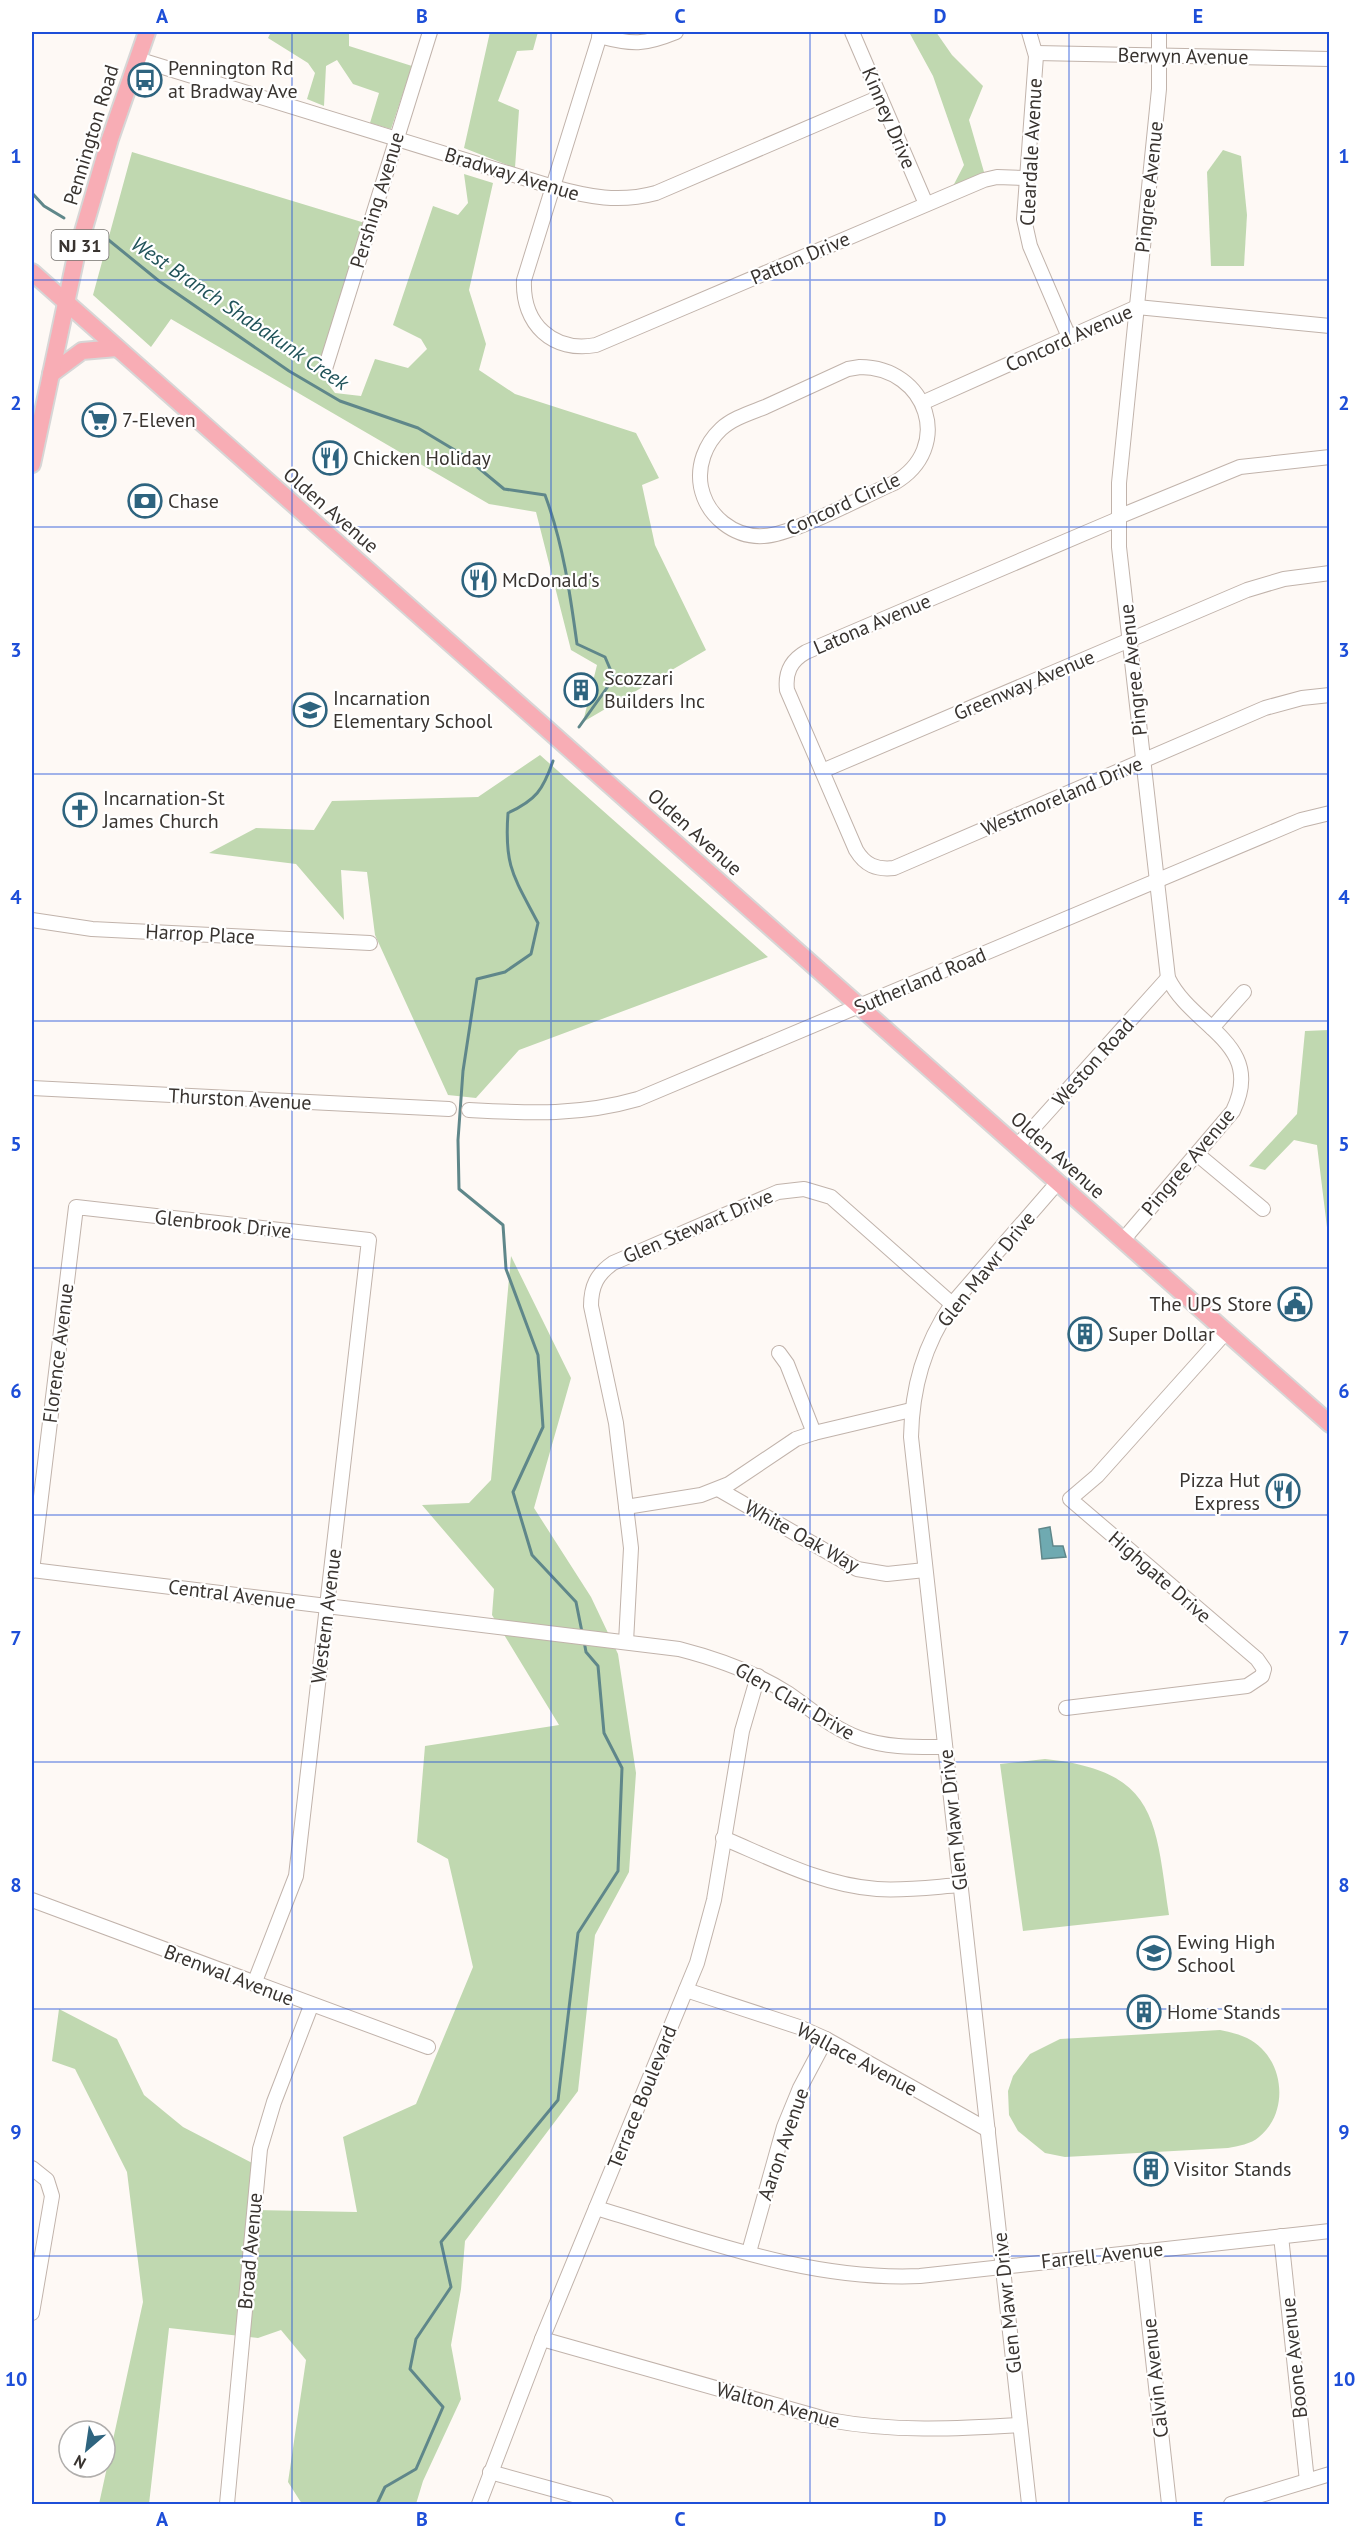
<svg xmlns="http://www.w3.org/2000/svg" width="1361" height="2536" viewBox="0 0 1361 2536" font-family="'PT Sans',sans-serif">
<style>
.green{fill:#c0d8b0}
.water{fill:#6faab1;stroke:#5f878a;stroke-width:1.5}
.lines{fill:none;stroke-linecap:round;stroke-linejoin:round}
.stream{stroke:#5f878a;stroke-width:3}
.minor-casing{stroke:#c1b3ab;stroke-width:16}
.major-casing{stroke:#d7d6d6;stroke-width:20}
.minor{stroke:#fff;stroke-width:14}
.major{stroke:#f8adb5;stroke-width:16}
.grid{fill:none;stroke:#1d4ed8;stroke-width:1.5;stroke-opacity:0.55}
.labels{text-anchor:middle;dominant-baseline:central;stroke-width:4.5;stroke-linejoin:round;paint-order:stroke}
.shield{fill:#fff;stroke:#74716e;stroke-width:1.5}
.shield-label{font-size:18px;font-weight:bold;fill:#393430}
.street-label{font-size:20px;fill:#393430;stroke:#fff}
.poi-label{font-size:20px;fill:#393430;stroke:#fff;text-anchor:start}
.water-label{font-size:21px;font-style:italic;fill:#205359;stroke:#fff}
.neatline{fill:none;stroke:#1d4ed8;stroke-width:2}
.grid-label{font-size:20px;text-anchor:middle;font-weight:bold;fill:#1d4ed8}
</style>
<rect width="100%" height="100%" fill="#fef9f5"/>
<g class="green">
<path d="M 271,32 L 349,32 L 349,46 L 412,66 L 391,129 L 370,123 L 379,93 L 353,84 L 337,60 L 326,66 L 324,106 L 307,99 L 315,73 L 308,63 L 268,38 Z"/>
<path d="M 490,32 L 538,32 L 533,50 L 517,51 L 498,101 L 519,110 L 515,168 L 464,148 Z"/>
<path d="M 909,32 L 936,32 L 952,55 L 983,86 L 969,120 L 984,172 L 952,188 L 964,165 L 933,76 Z"/>
<path d="M 1223,150 L 1241,156 L 1247,215 L 1244,266 L 1211,266 L 1207,172 Z"/>
<path d="M 132,152 L 365,223 L 317,369 L 335,393 L 361,396 L 375,359 L 408,368 L 427,349 L 421,339 L 393,325 L 433,206 L 458,215 L 468,203 L 464,174 L 493,183 L 469,290 L 486,344 L 479,370 L 515,394 L 636,433 L 659,478 L 642,485 L 655,545 L 706,650 L 583,722 L 597,665 L 571,650 L 536,512 L 489,504 L 171,319 L 151,347 L 93,295 Z"/>
<path d="M 540,755 L 768,957 L 519,1050 L 476,1098 L 448,1095 L 375,935 L 367,872 L 341,870 L 344,920 L 296,864 L 209,853 L 256,828 L 314,830 L 332,801 L 478,797 Z"/>
<path d="M 1329,1030 L 1330,1030 L 1329,1244 L 1317,1145 L 1294,1140 L 1265,1170 L 1249,1166 L 1297,1114 L 1305,1031 Z"/>
<path d="M 511,1256 L 571,1378 L 534,1508 L 591,1597 L 618,1654 L 636,1773 L 629,1872 L 595,1935 L 578,2091 L 465,2241 L 461,2289 L 451,2345 L 461,2399 L 423,2481 L 416,2504 L 302,2504 L 288,2482 L 306,2360 L 281,2330 L 258,2338 L 169,2328 L 149,2504 L 99,2504 L 143,2302 L 127,2172 L 75,2069 L 52,2061 L 59,2009 L 117,2039 L 144,2095 L 183,2127 L 258,2166 L 249,2210 L 357,2212 L 343,2137 L 416,2104 L 473,1967 L 448,1859 L 417,1842 L 425,1746 L 559,1725 L 492,1615 L 494,1589 L 422,1505 L 469,1503 L 491,1480 Z"/>
<path d="M 1045,1759 C 1158,1771 1155,1820 1169,1915 L 1023,1931 L 1000,1764 Z"/>
<path d="M 1220,2030 C 1229,2032 1239,2034 1247,2038 C 1284,2056 1291,2111 1259,2137 C 1251,2144 1238,2146 1228,2148 L 1065,2157 L 1045,2153 L 1018,2131 L 1009,2115 L 1008,2091 L 1013,2076 L 1030,2054 L 1060,2039 Z"/>
</g>
<path class="water" d="M 1050,1527 L 1053,1546 L 1063,1546 L 1066,1557 L 1042,1559 L 1039,1529 Z"/>
<g class="lines">
<g class="stream">
<path d="M 32,193 L 44,206 L 64,218"/>
<path d="M 100,233 L 159,281 L 289,371 L 340,401 L 418,428 L 463,455 L 504,489 L 545,495 C 563,543 570,593 577,644 L 605,657 L 614,678 L 579,727"/>
<path d="M 553,761 C 543,790 536,800 508,813 C 504,867 514,877 538,923 L 531,954 L 505,972 L 477,979 L 463,1071 L 458,1140 L 459,1189 L 503,1225 L 506,1269 L 538,1355 L 543,1427 L 513,1492 L 532,1555 L 576,1602 L 582,1632"/>
<path d="M 377,2504 L 385,2487 L 416,2469 L 443,2407 L 410,2369 L 416,2339 L 451,2287 L 441,2242 L 558,2100 L 578,1933 L 618,1871 L 622,1768 L 604,1733 L 598,1666 L 586,1652 L 584,1641"/>
</g>
<g class="minor-casing">
<g id="minor">
<path d="M 601,32 L 524,280 C 522,324 553,353 596,345 L 984,180 L 997,177 L 1026,178"/>
<path d="M 852,32 L 926,204"/>
<path d="M 1029,32 L 1036,56 L 1024,219 L 1030,246 L 1069,337"/>
<path d="M 599,36 C 633,45 644,45 676,32"/>
<path d="M 1036,53 L 1330,59"/>
<path d="M 137,59 L 553,187 C 589,197 619,203 656,193 L 880,97"/>
<path d="M 860,367 C 927,367 955,448 894,483 C 864,496 792,535 764,536 C 734,538 707,516 701,487 C 697,466 705,444 721,429 C 733,418 750,413 765,407 C 793,394 820,382 848,369 Z"/>
<path d="M 325,369 L 430,32"/>
<path d="M 922,403 L 1137,307 L 1330,326"/>
<path d="M 1118,517 L 1240,467 L 1330,457"/>
<path d="M 1118,519 L 806,652 C 790,661 785,673 787,690 L 856,850 C 865,865 876,870 894,868 L 1265,708 L 1302,698 L 1330,695"/>
<path d="M 822,771 L 1247,590 L 1284,579 L 1330,573"/>
<path d="M 32,920 L 92,929 L 370,943"/>
<path d="M 1212,1028 L 1244,992"/>
<path d="M 32,1088 L 449,1109"/>
<path d="M 469,1110 C 529,1113 579,1116 638,1099 L 1301,820 L 1330,813"/>
<path d="M 1017,1146 L 1168,978"/>
<path d="M 1197,1154 L 1263,1209"/>
<path d="M 1123,1240 L 1233,1111 C 1266,1043 1192,1028 1168,978 L 1119,547 L 1119,483 L 1159,89 L 1159,32"/>
<path d="M 779,1353 L 787,1364 L 814,1433"/>
<path d="M 718,1489 L 857,1569 L 887,1574 L 925,1570"/>
<path d="M 626,1507 L 701,1495 L 729,1484 L 796,1439 L 814,1433 L 911,1410"/>
<path d="M 32,1570 L 679,1649 C 718,1659 755,1672 789,1694 C 812,1710 832,1728 859,1738 C 887,1748 916,1747 945,1747"/>
<path d="M 32,1571 L 76,1207 L 369,1240 L 296,1876 L 254,1984"/>
<path d="M 626,1642 L 631,1548 L 616,1423 L 591,1306 C 591,1286 597,1274 613,1263 L 778,1192 L 804,1189 L 831,1197 L 952,1304"/>
<path d="M 1066,1708 L 1247,1686 L 1262,1676 L 1264,1669 L 1257,1659 L 1070,1499 L 1097,1476 L 1225,1333"/>
<path d="M 723,1838 C 773,1859 822,1885 877,1889 C 904,1891 933,1887 960,1885"/>
<path d="M 32,1900 L 428,2047"/>
<path d="M 686,1990 L 799,2027 L 826,2039 L 988,2130"/>
<path d="M 32,2168 L 47,2180 L 52,2196 L 32,2313"/>
<path d="M 596,2208 C 702,2239 808,2281 920,2276 L 1330,2231"/>
<path d="M 1281,2236 L 1307,2481"/>
<path d="M 1141,2251 L 1169,2504"/>
<path d="M 749,2252 L 784,2127 L 800,2088 L 826,2039"/>
<path d="M 542,2339 L 829,2420 C 893,2432 955,2429 1020,2425"/>
<path d="M 490,2472 L 606,2504"/>
<path d="M 227,2504 L 260,2149 L 274,2102 L 311,2006"/>
<path d="M 479,2504 L 542,2339 L 697,1963 L 714,1900 L 742,1731 L 758,1676"/>
<path d="M 1029,2504 L 911,1437 C 912,1387 924,1345 952,1304 L 1058,1182"/>
<path d="M 1231,2504 L 1330,2474"/>
</g>
</g>
<g class="major-casing">
<g id="major">
<path d="M 32,272 L 1330,1424"/>
<path d="M 51,374 L 82,351 L 117,348"/>
<path d="M 32,464 L 76,256 L 110,139 L 147,32"/>
</g>
</g>
<use href="#minor" class="minor"/>
<use href="#major" class="major"/>
</g>
<path class="grid" d="M 292,32 L 292,2504M 551,32 L 551,2504M 810,32 L 810,2504M 1069,32 L 1069,2504M 32,280 L 1330,280M 32,527 L 1330,527M 32,774 L 1330,774M 32,1021 L 1330,1021M 32,1268 L 1330,1268M 32,1515 L 1330,1515M 32,1762 L 1330,1762M 32,2009 L 1330,2009M 32,2256 L 1330,2256"/>
<defs>
<g id="bus-ring" transform="scale(1.725)"><circle r="9.5" fill="#fff" stroke="#2e647f" stroke-width="1.5"/><path d="M-5-6H5V4H4V6H2V4H-2V6H-4V4H-5ZM-3.5-4V0h7V-4ZM-3.5 1.2v1.5H-2V1.2ZM2 1.2v1.5H3.5V1.2Z" fill="#2e647f"/></g>
<g id="supermarket-ring" transform="scale(1.725)"><circle r="9.5" fill="#fff" stroke="#2e647f" stroke-width="1.5"/><path d="M-6-5.5h2.5l.6 2H6L4.5 2H-2.5L-4.4-4H-6ZM-1.5 3.2a1.3 1.3 0 1 0 .1 0ZM3 3.2a1.3 1.3 0 1 0 .1 0Z" fill="#2e647f"/></g>
<g id="restaurant-ring" transform="scale(1.725)"><circle r="9.5" fill="#fff" stroke="#2e647f" stroke-width="1.5"/><path d="M-5-6h1v4h1v-4h1v4h1v-4h1v5L-1.5 .5V6h-2V.5L-5-1ZM5-6V6H3V1.5H1.5Q1.5-4 5-6Z" fill="#2e647f"/></g>
<g id="bank-ring" transform="scale(1.725)"><circle r="9.5" fill="#fff" stroke="#2e647f" stroke-width="1.5"/><path d="M-6-4H6V4H-6ZM0-2.3a2.3 2.3 0 1 0 0 4.6a2.3 2.3 0 1 0 0-4.6Z" fill="#2e647f"/></g>
<g id="building-ring" transform="scale(1.725)"><circle r="9.5" fill="#fff" stroke="#2e647f" stroke-width="1.5"/><path d="M-4-6H4V6H1V3H-1V6H-4ZM-2.5-4.3h1.7v1.8h-1.7ZM.8-4.3h1.7v1.8H.8ZM-2.5-1h1.7V.8h-1.7ZM.8-1h1.7V.8H.8Z" fill="#2e647f"/></g>
<g id="school-ring" transform="scale(1.725)"><circle r="9.5" fill="#fff" stroke="#2e647f" stroke-width="1.5"/><path d="M0-5L7-2L0 1L-7-2ZM-4 1L0 2.5L4 1V4Q0 6-4 4Z" fill="#2e647f"/></g>
<g id="church-ring" transform="scale(1.725)"><circle r="9.5" fill="#fff" stroke="#2e647f" stroke-width="1.5"/><path d="M-1.2-6h2.4v3.5h3.3v2.4h-3.3V6h-2.4V-.1h-3.3v-2.4h3.3Z" fill="#2e647f"/></g>
<g id="civic-ring" transform="scale(1.725)"><circle r="9.5" fill="#fff" stroke="#2e647f" stroke-width="1.5"/><path d="M-.6-6.5H3V-4.5H.6V-3L4-1V1h2V6H-6V1h2V-1L-.6-3ZM-1.2 2.5V6h2.4V2.5Z" fill="#2e647f"/></g>
</defs>
<g fill-rule="evenodd">
<use href="#bus-ring" x="145" y="80"/>
<use href="#supermarket-ring" x="99" y="420"/>
<use href="#restaurant-ring" x="330" y="458"/>
<use href="#bank-ring" x="145" y="501"/>
<use href="#restaurant-ring" x="479" y="580"/>
<use href="#building-ring" x="581" y="690"/>
<use href="#school-ring" x="310" y="710"/>
<use href="#church-ring" x="80" y="810"/>
<use href="#civic-ring" x="1295" y="1304"/>
<use href="#building-ring" x="1085" y="1334"/>
<use href="#restaurant-ring" x="1283" y="1491"/>
<use href="#school-ring" x="1154" y="1953"/>
<use href="#building-ring" x="1144" y="2012"/>
<use href="#building-ring" x="1151" y="2169"/>
</g>
<g class="labels">
<rect class="shield" x="51.5" y="230" width="57" height="30" rx="4.5"/>
<g class="shield-label">
<text x="80" y="245">NJ 31</text>
</g>
<g class="street-label">
<text transform="translate(1183 56) rotate(1)">Berwyn Avenue</text>
<text transform="translate(889 118) rotate(67)">Kinney Drive</text>
<text transform="translate(91 135) rotate(-73)">Pennington Road</text>
<text transform="translate(1031 152) rotate(-87)">Cleardale Avenue</text>
<text transform="translate(512 174) rotate(17)">Bradway Avenue</text>
<text transform="translate(1149 187) rotate(-84)">Pingree Avenue</text>
<text transform="translate(377 200) rotate(-73)">Pershing Avenue</text>
<text transform="translate(800 258) rotate(-23)">Patton Drive</text>
<text transform="translate(1069 338) rotate(-24)">Concord Avenue</text>
<text transform="translate(843 504) rotate(-25)">Concord Circle</text>
<text transform="translate(331 510) rotate(41)">Olden Avenue</text>
<text transform="translate(872 624) rotate(-23)">Latona Avenue</text>
<text transform="translate(1133 670) rotate(-96)">Pingree Avenue</text>
<text transform="translate(1024 685) rotate(-23)">Greenway Avenue</text>
<text transform="translate(1062 796) rotate(-23)">Westmoreland Drive</text>
<text transform="translate(695 832) rotate(42)">Olden Avenue</text>
<text transform="translate(200 934) rotate(3)">Harrop Place</text>
<text transform="translate(920 981) rotate(-23)">Sutherland Road</text>
<text transform="translate(1093 1062) rotate(-48)">Weston Road</text>
<text transform="translate(240 1099) rotate(3)">Thurston Avenue</text>
<text transform="translate(1058 1155) rotate(42)">Olden Avenue</text>
<text transform="translate(1188 1162) rotate(-50)">Pingree Avenue</text>
<text transform="translate(223 1224) rotate(6)">Glenbrook Drive</text>
<text transform="translate(698 1226) rotate(-23)">Glen Stewart Drive</text>
<text transform="translate(986 1269) rotate(-51)">Glen Mawr Drive</text>
<text transform="translate(58 1353) rotate(-83)">Florence Avenue</text>
<text transform="translate(802 1536) rotate(29)">White Oak Way</text>
<text transform="translate(1160 1577) rotate(41)">Highgate Drive</text>
<text transform="translate(232 1594) rotate(7)">Central Avenue</text>
<text transform="translate(326 1616) rotate(-83)">Western Avenue</text>
<text transform="translate(795 1701) rotate(30)">Glen Clair Drive</text>
<text transform="translate(953 1820) rotate(-96)">Glen Mawr Drive</text>
<text transform="translate(229 1975) rotate(21)">Brenwal Avenue</text>
<text transform="translate(857 2059) rotate(28)">Wallace Avenue</text>
<text transform="translate(642 2097) rotate(-68)">Terrace Boulevard</text>
<text transform="translate(783 2144) rotate(-71)">Aaron Avenue</text>
<text transform="translate(250 2251) rotate(-85)">Broad Avenue</text>
<text transform="translate(1102 2255) rotate(-6)">Farrell Avenue</text>
<text transform="translate(1007 2303) rotate(-96)">Glen Mawr Drive</text>
<text transform="translate(1294 2358) rotate(-96)">Boone Avenue</text>
<text transform="translate(1155 2378) rotate(-96)">Calvin Avenue</text>
<text transform="translate(778 2405) rotate(15)">Walton Avenue</text>
</g>
<g class="poi-label">
<text x="168" y="68">Pennington Rd<tspan x="168" dy="23">at Bradway Ave</tspan></text>
<text x="122" y="420">7-Eleven</text>
<text x="353" y="458">Chicken Holiday</text>
<text x="168" y="501">Chase</text>
<text x="502" y="580">McDonald's</text>
<text x="604" y="678">Scozzari<tspan x="604" dy="23">Builders Inc</tspan></text>
<text x="333" y="698">Incarnation<tspan x="333" dy="23">Elementary School</tspan></text>
<text x="103" y="798">Incarnation-St<tspan x="103" dy="23">James Church</tspan></text>
<text x="1272" y="1304" text-anchor="end">The UPS Store</text>
<text x="1108" y="1334">Super Dollar</text>
<text x="1260" y="1480" text-anchor="end">Pizza Hut<tspan x="1260" dy="23">Express</tspan></text>
<text x="1177" y="1942">Ewing High<tspan x="1177" dy="23">School</tspan></text>
<text x="1167" y="2012">Home Stands</text>
<text x="1174" y="2169">Visitor Stands</text>
</g>
<g class="water-label">
<text transform="translate(240 313) rotate(34)">West Branch Shabakunk Creek</text>
</g>
</g>
<rect width="1361" height="2536" fill="none" stroke="#ffffff" stroke-width="66"/>
<g transform="translate(87 2449) rotate(209)"><circle r="28" fill="#ffffff" stroke="#b0aeac" stroke-width="1.5"/>
<path d="M0-4.5L10 22L0 15L-10 22Z" fill="#2e647f"/>
<text y="-9" font-size="16" font-weight="bold" text-anchor="middle" fill="#393430">N</text>
</g>
<rect x="33" y="33" width="1295" height="2470" class="neatline"/>
<g class="grid-label">
<text x="162" y="23">A</text>
<text x="422" y="23">B</text>
<text x="680" y="23">C</text>
<text x="940" y="23">D</text>
<text x="1198" y="23">E</text>
<text x="16" y="163">1</text>
<text x="1344" y="163">1</text>
<text x="16" y="410">2</text>
<text x="1344" y="410">2</text>
<text x="16" y="657">3</text>
<text x="1344" y="657">3</text>
<text x="16" y="904">4</text>
<text x="1344" y="904">4</text>
<text x="16" y="1151">5</text>
<text x="1344" y="1151">5</text>
<text x="16" y="1398">6</text>
<text x="1344" y="1398">6</text>
<text x="16" y="1645">7</text>
<text x="1344" y="1645">7</text>
<text x="16" y="1892">8</text>
<text x="1344" y="1892">8</text>
<text x="16" y="2139">9</text>
<text x="1344" y="2139">9</text>
<text x="16" y="2386">10</text>
<text x="1344" y="2386">10</text>
<text x="162" y="2526">A</text>
<text x="422" y="2526">B</text>
<text x="680" y="2526">C</text>
<text x="940" y="2526">D</text>
<text x="1198" y="2526">E</text>
</g>
</svg>
